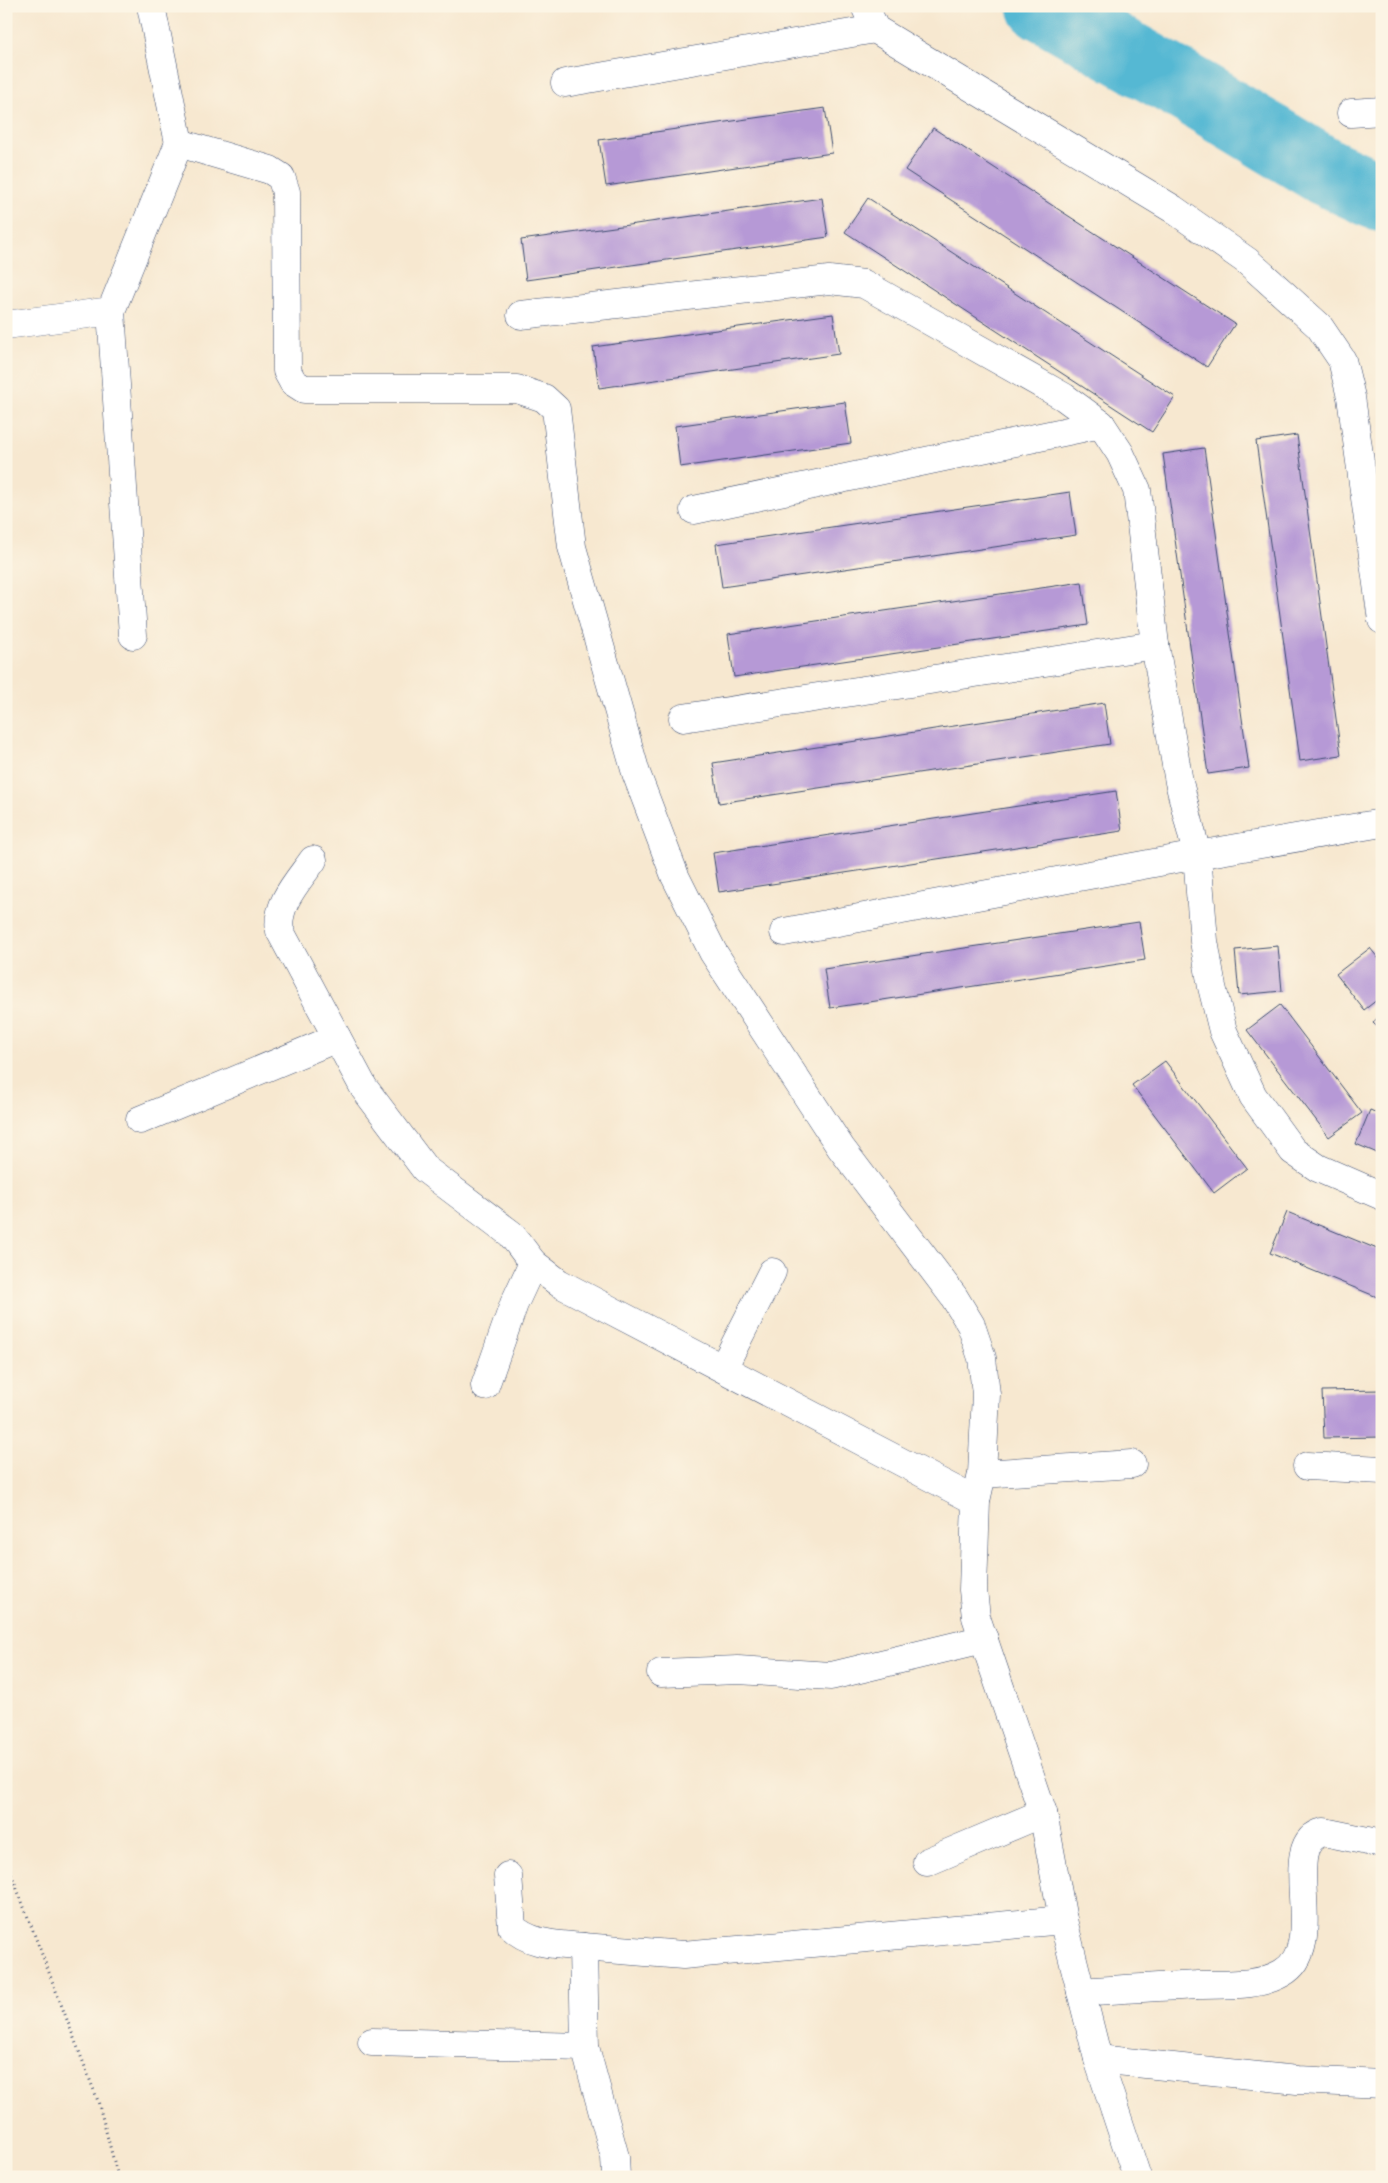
<svg xmlns="http://www.w3.org/2000/svg" width="1388" height="2183" viewBox="0 0 1388 2183" font-family="'Playpen Sans',sans-serif">
<style>
.lines{fill:none;stroke-linecap:round;stroke-linejoin:round}
.river{stroke:#54b8d3;stroke-width:69}
.building{fill:#b699d6}
.minor-casing{stroke:#3c4b6f;stroke-width:29}
.path{stroke:#3c4b6f;stroke-width:3;stroke-dasharray:1 4;stroke-linecap:butt}
.minor{stroke:#fff;stroke-width:28}
</style>
<rect width="100%" height="100%" fill="#fcf5e5"/>
<filter id="ink" filterUnits="userSpaceOnUse"><feTurbulence type="fractalNoise" baseFrequency=".02" numOctaves="2"/><feDisplacementMap in="SourceGraphic" scale="10" xChannelSelector="R" yChannelSelector="G"/><feConvolveMatrix kernelMatrix="1 2 1 2 8 2 1 2 1" color-interpolation-filters="sRGB"/></filter>
<filter id="wash" filterUnits="userSpaceOnUse"><feTurbulence type="fractalNoise" baseFrequency=".0096" numOctaves="4" result="noise"/><feDisplacementMap in="SourceGraphic" scale="20" xChannelSelector="R" yChannelSelector="G"/><feGaussianBlur stdDeviation="1.12" result="paint"/><feColorMatrix in="noise" values="0 0 0 0 0 0 0 0 0 0 0 0 0 0 0 0 0 1.4 0 .05"/><feComposite in="paint" operator="in"/></filter>
<g filter="url(#wash)">
<rect width="100%" height="100%" fill="#f7e8d0"/>
<g class="lines">
<path class="river" d="M 1042,6 L 1202,97 L 1326,172 L 1382,198"/>
</g>
<g id="blocks">
<g class="building">
<path d="M 825,108 L 832,153 L 606,186 L 599,140 Z"/>
<path d="M 933,128 L 1235,324 L 1207,367 L 905,170 Z"/>
<path d="M 822,198 L 828,237 L 526,280 L 521,240 Z"/>
<path d="M 868,198 L 1175,397 L 1152,432 L 845,232 Z"/>
<path d="M 833,314 L 839,354 L 599,388 L 593,347 Z"/>
<path d="M 845,402 L 851,443 L 680,467 L 675,426 Z"/>
<path d="M 1297,435 L 1341,755 L 1300,761 L 1256,441 Z"/>
<path d="M 1204,448 L 1249,768 L 1208,774 L 1163,454 Z"/>
<path d="M 1070,492 L 1076,535 L 722,587 L 716,544 Z"/>
<path d="M 1082,582 L 1088,625 L 734,677 L 728,634 Z"/>
<path d="M 1104,703 L 1110,744 L 719,803 L 713,763 Z"/>
<path d="M 1116,791 L 1122,831 L 719,892 L 713,853 Z"/>
<path d="M 1139,922 L 1145,960 L 830,1008 L 824,969 Z"/>
<path d="M 1278,946 L 1282,991 L 1239,995 L 1235,950 Z"/>
<path d="M 1370,948 L 1382,963 L 1382,996 L 1364,1010 L 1336,974 Z"/>
<path d="M 1280,1005 L 1362,1113 L 1329,1137 L 1247,1030 Z"/>
<path d="M 1382,1012 L 1382,1031 L 1373,1023 Z"/>
<path d="M 1165,1061 L 1247,1168 L 1214,1193 L 1132,1085 Z"/>
<path d="M 1370,1110 L 1382,1115 L 1382,1155 L 1356,1144 Z"/>
<path d="M 1287,1212 L 1382,1251 L 1382,1299 L 1270,1253 Z"/>
<path d="M 1382,1390 L 1382,1437 L 1324,1438 L 1322,1391 Z"/>
</g>
</g>
</g>
<g filter="url(#ink)">
<use href="#blocks" fill-opacity="0" stroke="#3c4b6f" stroke-width="1"/>
<g class="lines">
<g class="minor-casing">
<g id="minor">
<path d="M 151,6 L 179,143 L 270,170 L 281,177 L 286,192 L 287,371 L 293,382 L 304,389 L 517,389 L 544,398 L 556,409 L 572,547 L 636,773 L 675,876 L 713,952 L 841,1148 L 954,1297 L 971,1325 L 982,1358 L 986,1394 L 982,1474 L 976,1501 L 973,1590 L 976,1617 L 1043,1813 L 1063,1920 L 1098,2059 L 1137,2177"/>
<path d="M 865,6 L 875,29 L 1173,209 L 1247,261 L 1319,326 L 1342,360 L 1351,397 L 1382,620"/>
<path d="M 565,83 L 875,29"/>
<path d="M 1351,113 L 1382,111"/>
<path d="M 111,311 L 133,635"/>
<path d="M 521,315 L 829,280 L 864,284 L 1064,397 L 1101,424 L 1120,453 L 1137,490 L 1155,645 L 1179,782 L 1197,855 L 784,932"/>
<path d="M 6,325 L 111,311 L 179,143"/>
<path d="M 694,510 L 1101,424"/>
<path d="M 683,718 L 1155,645"/>
<path d="M 1382,823 L 1197,855 L 1204,941 L 1212,987 L 1223,1031 L 1253,1096 L 1293,1151 L 1318,1168 L 1382,1196"/>
<path d="M 313,860 C 299,880 275,905 280,931 L 364,1088 L 425,1169 L 511,1234 L 533,1263 L 559,1283 L 976,1501"/>
<path d="M 140,1120 L 337,1038"/>
<path d="M 723,1368 L 772,1272"/>
<path d="M 485,1386 L 514,1304 L 533,1263"/>
<path d="M 1307,1466 L 1382,1470"/>
<path d="M 982,1474 L 1132,1464"/>
<path d="M 661,1673 L 738,1670 L 831,1676 L 984,1639"/>
<path d="M 927,1862 L 1043,1813"/>
<path d="M 508,1876 L 512,1927 C 530,1945 558,1944 583,1947"/>
<path d="M 1081,1992 C 1120,1989 1160,1987 1199,1985 C 1225,1984 1258,1987 1282,1973 C 1331,1946 1275,1843 1324,1832 L 1382,1844"/>
<path d="M 372,2042 L 585,2047 L 583,1947 L 683,1955 L 1063,1920"/>
<path d="M 585,2047 L 615,2157 L 616,2177"/>
<path d="M 1098,2059 L 1297,2080 L 1382,2084"/>
</g>
</g>
<path class="path" d="M 6,1860 L 98,2101 L 118,2177"/>
<use href="#minor" class="minor"/>
</g>
</g>
<rect width="1388" height="2183" fill="none" stroke="#fcf5e5" stroke-width="25"/>
</svg>
